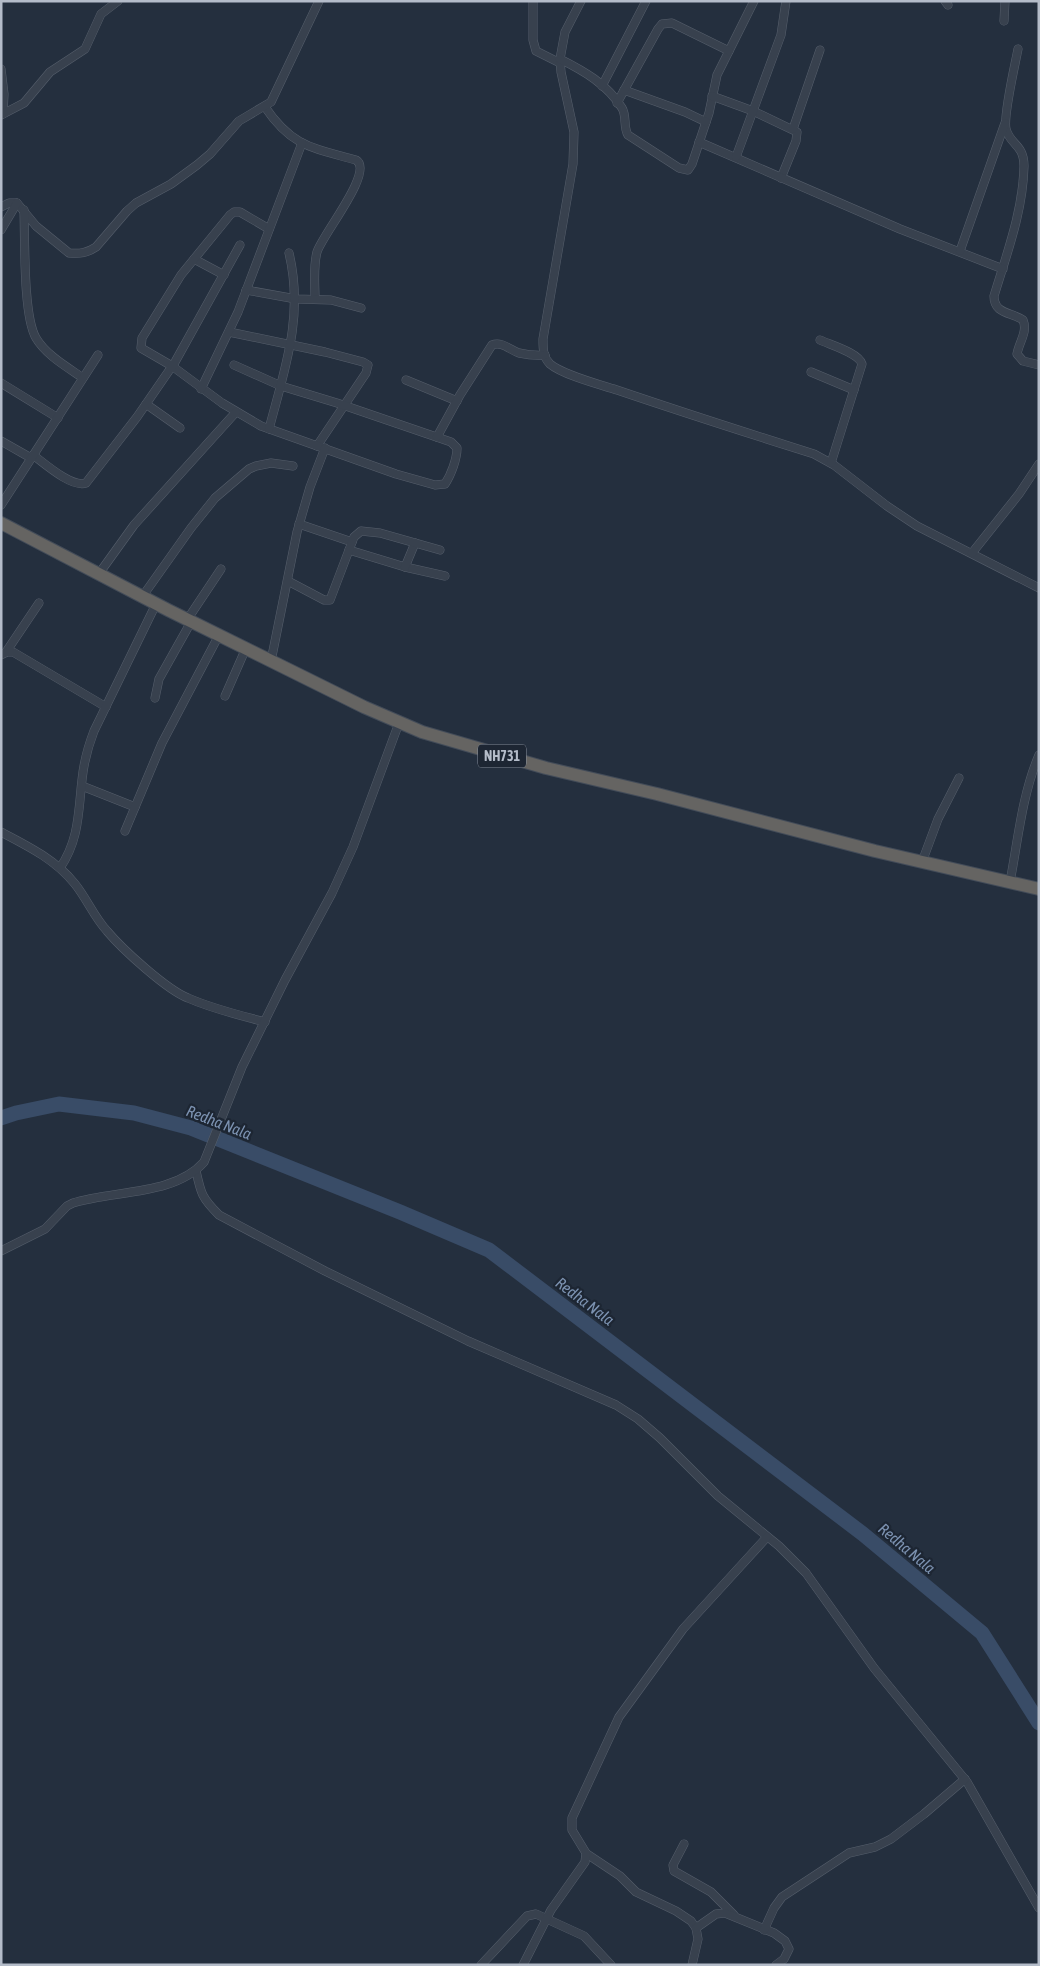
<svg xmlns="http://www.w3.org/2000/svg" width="1040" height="1966" viewBox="0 0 1040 1966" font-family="'Asap Condensed',sans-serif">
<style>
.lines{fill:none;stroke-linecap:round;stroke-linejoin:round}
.river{stroke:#394c67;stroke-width:15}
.minor-casing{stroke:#565f6c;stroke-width:9}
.trunk-casing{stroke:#434c59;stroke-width:14}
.minor{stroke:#38414e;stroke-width:8}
.trunk{stroke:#656462;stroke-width:12}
.labels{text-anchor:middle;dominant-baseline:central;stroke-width:4.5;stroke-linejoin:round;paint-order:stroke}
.shield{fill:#1d2633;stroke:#878f9c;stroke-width:1}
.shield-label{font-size:14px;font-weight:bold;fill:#b4bcc9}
.water-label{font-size:16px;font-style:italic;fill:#7c92b1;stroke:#1d2633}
</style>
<rect width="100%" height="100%" fill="#242f3e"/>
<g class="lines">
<path class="river" d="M 1,1118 L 16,1113 L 59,1104 L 134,1113 L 191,1128 L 400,1212 L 489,1250 L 863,1534 L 982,1633 L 1039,1723"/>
<g class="minor-casing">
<g id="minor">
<path d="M 533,1 L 533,40 L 536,51 L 560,63"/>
<path d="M 581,1 L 565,32 L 560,59 L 561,72 L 574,132 L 573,164 L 543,339 C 543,349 543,357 550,364 C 563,375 601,385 617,390 C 676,410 735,429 795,448 L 814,454 L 834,465 L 887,506 L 917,526 L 1039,588"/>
<path d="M 945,1 L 948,5"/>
<path d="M 1004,21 L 1005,1"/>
<path d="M 1018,49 C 1015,65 1003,116 1006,129 C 1010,145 1024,144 1024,166 C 1023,211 1007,253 994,296 C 994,314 1011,312 1023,320 C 1028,332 1019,342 1017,354 L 1023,361 L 1039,365"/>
<path d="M 560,59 C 584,71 607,84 622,108 C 627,116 623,127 628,135 L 679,168 L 688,170 L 692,164 L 709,113 L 717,75 L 754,1"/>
<path d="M 1,69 L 4,94 L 3,114"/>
<path d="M 602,86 L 646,1"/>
<path d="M 624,90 L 685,112 L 706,122"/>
<path d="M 712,96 L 753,111 L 797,132 L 796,141 L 781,178"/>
<path d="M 617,103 L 658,29 L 662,24 L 672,23 L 729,51"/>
<path d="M 265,107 C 292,147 313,148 356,160 C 375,171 322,235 317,252 C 313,267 315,284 315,299"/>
<path d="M 1,115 L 24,103 L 50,72 L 85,49 L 101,14 L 118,1"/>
<path d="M 793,129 L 820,50"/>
<path d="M 699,142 L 900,229 L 1003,269"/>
<path d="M 736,157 L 781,35 L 786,1"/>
<path d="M 1,207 L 9,203 L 17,203 L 36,226 L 69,253 C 80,254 87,253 96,247 L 127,211 L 136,203 L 171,184 L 197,165 L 210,154 L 239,121 L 271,102 L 319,1"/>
<path d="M 24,210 C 25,239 23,316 36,338 C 46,355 67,367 83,378"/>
<path d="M 1,230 L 17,203"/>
<path d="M 960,251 L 1005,123"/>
<path d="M 194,259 L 224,275"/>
<path d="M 246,290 L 296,299 L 331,300 L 361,308"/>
<path d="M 229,332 L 325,352 L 363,362 L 368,365 L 366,373 L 317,446"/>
<path d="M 820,340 C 831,345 859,353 862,364 L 831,463"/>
<path d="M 234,365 L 281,386 L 337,403 L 451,442 L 457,448 C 457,459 451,475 445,484 L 435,485 L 396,474 L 261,426 L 222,403 L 172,366 L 141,348 L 142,338 L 181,275 L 230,215 L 234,212 L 240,212 L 269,229"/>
<path d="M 811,372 L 854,390"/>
<path d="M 406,380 L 457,401"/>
<path d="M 1,383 L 58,418"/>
<path d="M 201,389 L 238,312 L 302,143"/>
<path d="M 146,404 L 180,428"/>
<path d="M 269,429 C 285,368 304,316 289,253"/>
<path d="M 437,437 L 460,395 L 492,345 C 502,341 510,350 519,353 C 528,355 536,356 545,355"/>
<path d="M 1,441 L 31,458"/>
<path d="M 33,455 C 45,464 72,488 86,483 L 137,417 L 175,362 L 240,245"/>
<path d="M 1,505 L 98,355"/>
<path d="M 299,524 L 352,542"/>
<path d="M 349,550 L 405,567 L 445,576"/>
<path d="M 972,553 L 1019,494 L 1039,464"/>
<path d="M 405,567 L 415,543"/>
<path d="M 98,575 L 134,525 L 236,412"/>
<path d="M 288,581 L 324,600 L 330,600 L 354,537 L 361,531 L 380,533 L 440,550"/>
<path d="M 142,597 L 191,528 L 215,498 L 249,469 L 256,466 L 271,463 L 293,466"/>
<path d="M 187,620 L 221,569"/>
<path d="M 6,652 L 39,603"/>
<path d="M 1,655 L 7,652 L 13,652 L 106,707"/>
<path d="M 271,661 L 297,532 L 310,487 L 325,448"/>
<path d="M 225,696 L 246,648"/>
<path d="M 155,698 L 159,679 L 191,622"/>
<path d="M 82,786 L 135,807"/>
<path d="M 125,831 L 162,743 L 219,635"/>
<path d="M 1,832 C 28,846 56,860 75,884 C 87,899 94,917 107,931 C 122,949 167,990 188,998 C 213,1009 239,1015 265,1022"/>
<path d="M 922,862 L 938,819 L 959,778"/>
<path d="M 60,868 C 81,837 78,807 83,772 C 85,758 89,744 94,731 L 156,604"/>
<path d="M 1010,882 C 1018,840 1022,795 1039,755"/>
<path d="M 196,1171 C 201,1194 202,1198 219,1215 L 325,1271 L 468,1341 L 616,1405 L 638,1419 L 660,1438 L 718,1496 L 779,1546 L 806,1573 L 874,1668 L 967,1782 L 1039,1908"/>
<path d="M 1,1251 L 45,1229 L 67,1206 L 73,1203 C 113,1190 174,1196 204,1162 L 242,1067 L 285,980 L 332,893 L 353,847 L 399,723"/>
<path d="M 684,1844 L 673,1865 L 674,1871 L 711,1892 L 734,1915"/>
<path d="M 587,1854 L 620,1876 L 636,1892 L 676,1911 L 691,1921 L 696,1928 L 698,1939 L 692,1965"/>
<path d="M 696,1928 L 716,1914 L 725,1913 L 774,1933 L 785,1941 L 789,1949 L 784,1959 L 776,1965"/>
<path d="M 764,1930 L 774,1908 L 782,1897 L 849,1853 L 875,1847 L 891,1839 L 924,1814 L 965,1779"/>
<path d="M 481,1965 L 527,1916 L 536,1914 L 584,1936 L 611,1965"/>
<path d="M 523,1965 L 551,1910 L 585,1862 L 586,1853 L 572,1830 L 572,1818 L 619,1717 L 683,1629 L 767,1537"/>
</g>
</g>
<g class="trunk-casing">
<path id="trunk" d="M 1,523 L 168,610 L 364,707 L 422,732 L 546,768 L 657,794 L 875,851 L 1039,889"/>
</g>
<use href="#minor" class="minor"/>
<use href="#trunk" class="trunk"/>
</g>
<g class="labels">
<rect class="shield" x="478" y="744.5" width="48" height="23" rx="4"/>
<g class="shield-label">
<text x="502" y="756">NH731</text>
</g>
<g class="water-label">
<text transform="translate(219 1122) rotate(21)">Redha Nala</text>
<text transform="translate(585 1301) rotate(37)">Redha Nala</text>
<text transform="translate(907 1548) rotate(40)">Redha Nala</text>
</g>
</g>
<rect width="1040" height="1966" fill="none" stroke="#b4bcc9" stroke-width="5"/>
</svg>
